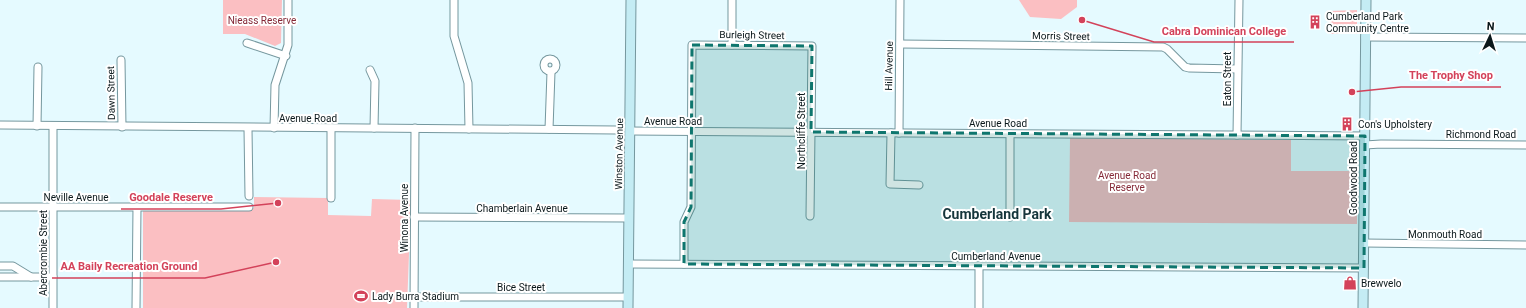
<svg xmlns="http://www.w3.org/2000/svg" width="1526" height="308" viewBox="0 0 1526 308" font-family="Roboto,sans-serif">
<style>
.green{fill:#fbbfc2}
.lines{fill:none;stroke-linecap:round;stroke-linejoin:round}
.street-casing{stroke:#75979e;stroke-width:9}
.secondary-casing{stroke:#75979e;stroke-width:11}
.street{stroke:#fff;stroke-width:7}
.secondary{stroke:#c4ecf4;stroke-width:9}
.marked{fill:#0f766e;fill-opacity:0.2;stroke:#0f766e;stroke-width:3;stroke-dasharray:8 5;stroke-linejoin:round}
.labels{text-anchor:middle;dominant-baseline:central;stroke-width:4;stroke-linejoin:round;paint-order:stroke}
.poi-label{font-size:10px;fill:#0a171a;stroke:#fff;text-anchor:start}
.park-label{font-size:10px;fill:#852937;stroke:#fff}
.street-label{font-size:10px;fill:#0a171a;stroke:#fff}
.district-label{font-size:14px;font-weight:bold;fill:#15353b;stroke:#fff}
.leader{fill:none;stroke:#d3425a;stroke-width:1.5}
.callout-dot{fill:#d3425a;stroke:#fff;stroke-width:1.5}
.callout-label{font-size:11px;text-anchor:middle;font-weight:bold;fill:#d3425a;stroke:#fff;stroke-width:4;stroke-linejoin:round;paint-order:stroke}
</style>
<rect width="100%" height="100%" fill="#e5faff"/>
<g class="green">
<path d="M 223,0 L 282,0 L 281,43 L 275,46 L 245,34 L 223,34 Z"/>
<path d="M 1019,0 L 1077,0 L 1077,7 L 1061,19 L 1030,17 Z"/>
<path d="M 1357,10 L 1357,34 L 1329,34 L 1329,11 Z"/>
<path d="M 1070,138 L 1291,140 L 1291,171 L 1357,171 L 1357,224 L 1069,222 Z"/>
<path d="M 254,197 L 328,198 L 328,215 L 371,216 L 372,199 L 411,200 L 407,308 L 143,308 L 143,208 L 254,208 Z"/>
</g>
<g class="lines">
<g class="street-casing">
<g id="street">
<path d="M 454,0 L 454,36 L 468,83 L 469,129"/>
<path d="M 1365,37 L 1526,38"/>
<path d="M 247,43 L 286,56"/>
<path d="M 900,44 L 1163,47 L 1167,49 L 1185,67 L 1189,68 L 1237,69"/>
<path d="M 732,45 L 732,0"/>
<circle cx="550" cy="65" r="6"/>
<path d="M 121,60 L 122,127"/>
<path d="M 370,70 L 375,81 L 374,128"/>
<path d="M 0,125 L 616,130"/>
<path d="M 37,126 L 38,67"/>
<path d="M 274,128 L 275,85 L 288,45 L 288,0"/>
<path d="M 248,129 L 249,196"/>
<path d="M 549,129 L 551,72"/>
<path d="M 630,131 L 1365,136"/>
<path d="M 891,133 L 890,184 L 919,185"/>
<path d="M 899,133 L 900,0"/>
<path d="M 1237,135 L 1239,0"/>
<path d="M 1365,145 L 1381,144 L 1526,145"/>
<path d="M 331,198 L 331,128"/>
<path d="M 0,207 L 249,207"/>
<path d="M 414,217 L 629,218"/>
<path d="M 1010,217 L 1010,134"/>
<path d="M 1364,243 L 1526,245"/>
<path d="M 629,264 L 1364,268"/>
<path d="M 684,264 L 684,222 L 691,207 L 692,45 L 812,46 L 810,216"/>
<path d="M 0,266 L 13,266 L 31,277"/>
<path d="M 0,277 L 53,277"/>
<path d="M 414,297 L 628,297"/>
<path d="M 53,308 L 53,126"/>
<path d="M 136,308 L 137,207"/>
<path d="M 414,308 L 415,128"/>
<path d="M 979,308 L 979,266"/>
</g>
</g>
<g class="secondary-casing">
<g id="secondary">
<path d="M 628,308 L 631,0"/>
<path d="M 1363,308 L 1366,0"/>
</g>
</g>
<use href="#street" class="street"/>
<use href="#secondary" class="secondary"/>
</g>
<path class="marked" d="M 692,45 L 812,46 L 811,132 L 1365,136 L 1364,268 L 684,264 L 684,222 L 691,207 Z"/>
<defs>
<g id="building-bare" transform="scale(1.08)"><path d="M-4-6H4V6H1V3H-1V6H-4ZM-2.5-4.3h1.7v1.8h-1.7ZM.8-4.3h1.7v1.8H.8ZM-2.5-1h1.7V.8h-1.7ZM.8-1h1.7V.8H.8Z" fill="#d3425a" stroke="#fff" stroke-width="2.5" paint-order="stroke"/></g>
<g id="shop-bare" transform="scale(1.08)"><path d="M-5-2.5h2.3a2.7 3.5 0 0 1 5.4 0H5L5.5 6h-11ZM-1.5-2.5h3a1.5 2.3 0 0 0-3 0Z" fill="#d3425a" stroke="#fff" stroke-width="2.5" paint-order="stroke"/></g>
<g id="stadium-bare" transform="scale(1.08)"><path d="M0-5a6.5 5 0 1 0 0 10a6.5 5 0 1 0 0-10ZM-3.5-1.8h7v3.6h-7Z" fill="#d3425a" stroke="#fff" stroke-width="2.5" paint-order="stroke"/></g>
</defs>
<g fill-rule="evenodd">
<use href="#building-bare" x="1315" y="22"/>
<use href="#building-bare" x="1347" y="124"/>
<use href="#shop-bare" x="1350" y="283"/>
<use href="#stadium-bare" x="361" y="296"/>
</g>
<g class="labels">
<g class="poi-label">
<text x="1326" y="16">Cumberland Park<tspan x="1326" dy="12">Community Centre</tspan></text>
<text x="1358" y="124">Con's Upholstery</text>
<text x="1361" y="283">Brewvelo</text>
<text x="372" y="296">Lady Burra Stadium</text>
</g>
<g class="park-label">
<text x="262" y="20">Nieass Reserve</text>
<text x="1127" y="175">Avenue Road<tspan x="1127" dy="12">Reserve</tspan></text>
</g>
<g class="street-label">
<text transform="translate(752 35) rotate(1)">Burleigh Street</text>
<text transform="translate(1061 36) rotate(1)">Morris Street</text>
<text transform="translate(889 66) rotate(-89)">Hill Avenue</text>
<text transform="translate(1227 79) rotate(-90)">Eaton Street</text>
<text transform="translate(111 93) rotate(-91)">Dawn Street</text>
<text x="308" y="118">Avenue Road</text>
<text x="673" y="121">Avenue Road</text>
<text x="998" y="123">Avenue Road</text>
<text transform="translate(801 131) rotate(-90)">Northcliffe Street</text>
<text x="1481" y="134">Richmond Road</text>
<text transform="translate(619 154) rotate(-89)">Winston Avenue</text>
<text transform="translate(1353 178) rotate(-90)">Goodwood Road</text>
<text x="76" y="197">Neville Avenue</text>
<text x="522" y="208">Chamberlain Avenue</text>
<text transform="translate(404 218) rotate(-90)">Winona Avenue</text>
<text x="1445" y="234">Monmouth Road</text>
<text transform="translate(43 253) rotate(-90)">Abercrombie Street</text>
<text x="996" y="256">Cumberland Avenue</text>
<text x="521" y="287">Bice Street</text>
</g>
<g class="district-label">
<text x="997" y="214">Cumberland Park</text>
</g>
</g>
<path class="leader" d="M1082 20L1154 42H1294M1352 92L1401 87H1501M278 203L221 209H121M276 262L205 278H52"/>
<g class="callout-dot">
<circle cx="1082" cy="20" r="4"/>
<circle cx="1352" cy="92" r="4"/>
<circle cx="278" cy="203" r="4"/>
<circle cx="276" cy="262" r="4"/>
</g>
<g class="callout-label">
<text x="1224" y="35">Cabra Dominican College</text>
<text x="1451" y="79">The Trophy Shop</text>
<text x="171" y="201">Goodale Reserve</text>
<text x="129" y="270">AA Baily Recreation Ground</text>
</g>
<g transform="translate(1490 36) rotate(4)" stroke="#ffffff" stroke-width="3" paint-order="stroke">
<path d="M0-3L7 15L0 10L-7 15Z" fill="#0a171a"/>
<text y="-6" font-size="11" font-weight="bold" text-anchor="middle" fill="#0a171a">N</text>
</g>
</svg>
